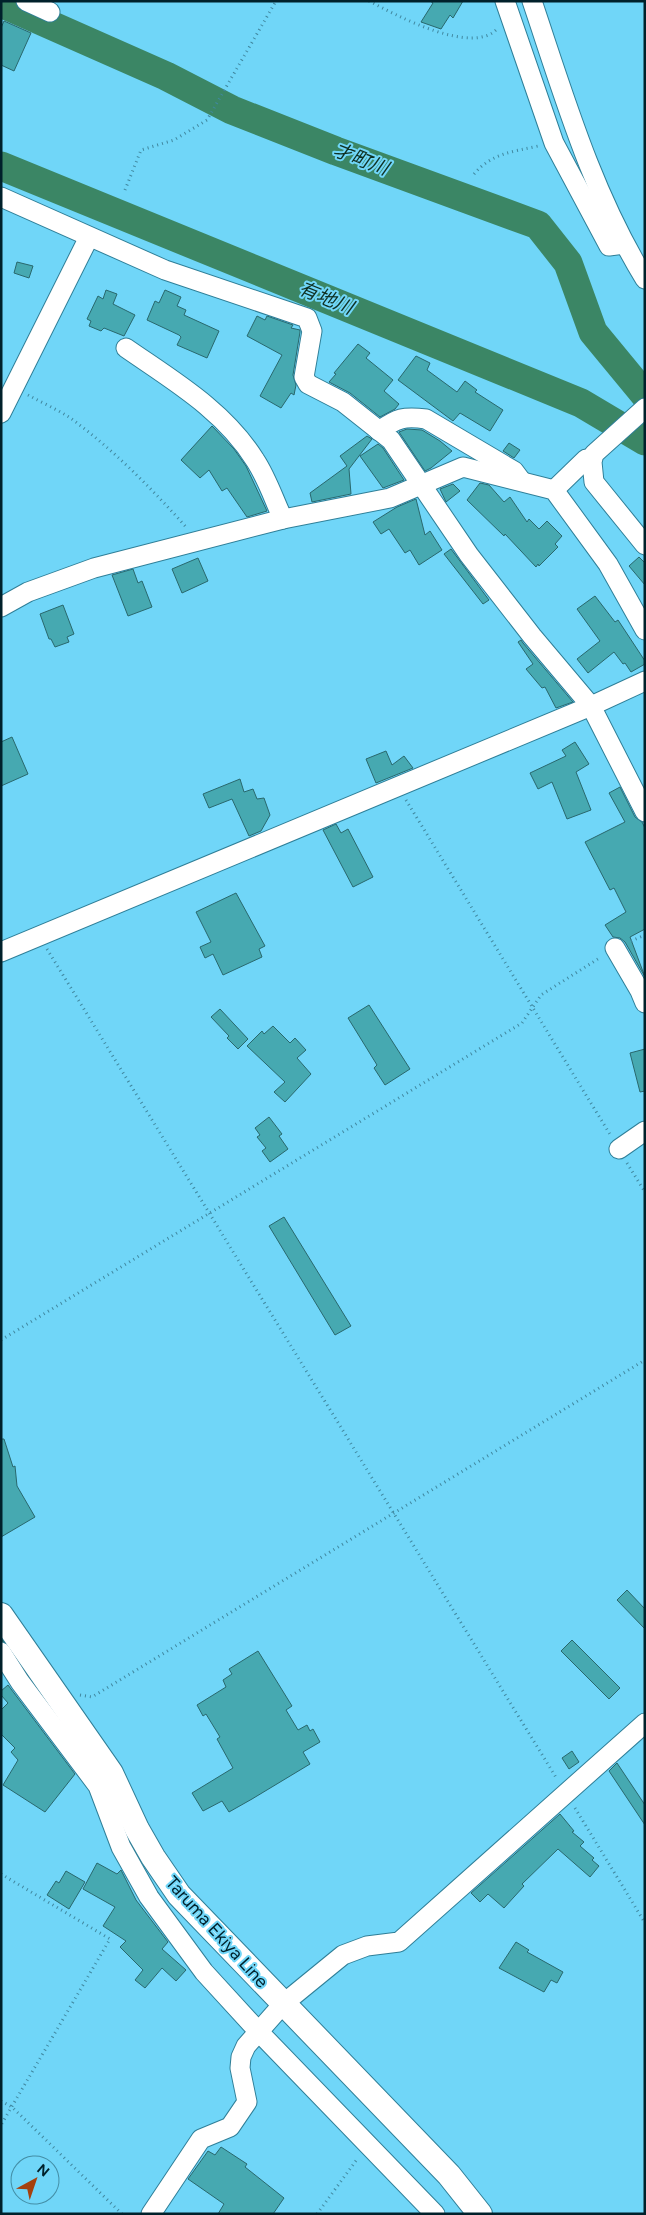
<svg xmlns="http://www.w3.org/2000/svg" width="646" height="2215" viewBox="0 0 646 2215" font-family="Figtree,'Noto Sans JP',sans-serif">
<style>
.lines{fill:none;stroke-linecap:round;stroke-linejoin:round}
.stream{stroke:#296854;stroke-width:5}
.river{stroke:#3b8665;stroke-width:29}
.building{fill:#46a9b1;stroke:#29686d}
.minor-casing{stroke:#2f7f98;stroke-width:21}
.major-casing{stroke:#2f7f98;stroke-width:26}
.path{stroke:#4088a0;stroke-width:3;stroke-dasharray:1 4;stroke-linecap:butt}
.minor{stroke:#fff;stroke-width:19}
.major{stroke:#fff;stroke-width:24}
.labels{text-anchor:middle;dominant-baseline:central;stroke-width:4;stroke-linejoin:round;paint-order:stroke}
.street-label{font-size:18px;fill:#00212b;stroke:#70d6f8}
.water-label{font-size:19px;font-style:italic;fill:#0f3123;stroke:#70d6f8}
</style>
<rect width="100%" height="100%" fill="#70d6f8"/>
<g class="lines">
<path class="stream" d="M 1,1638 L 8,1648"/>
<g class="river">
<path d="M 1,3 L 166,76 L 232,110 L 336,151 L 538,225 L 568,263 L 593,332 L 645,395"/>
<path d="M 1,166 L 581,403 L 645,441"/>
</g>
</g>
<g class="building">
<path d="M 430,1 L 463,1 L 453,18 L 450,15 L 441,29 L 421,22 L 433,3 Z"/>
<path d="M 4,21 L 31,33 L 14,71 L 1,65 L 1,28 Z"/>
<path d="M 17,262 L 33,266 L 29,278 L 14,273 Z"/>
<path d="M 106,290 L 117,294 L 113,304 L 135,315 L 124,336 L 104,328 L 101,331 L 89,326 L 91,321 L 87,319 L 98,296 L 103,299 Z"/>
<path d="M 165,290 L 181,297 L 177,306 L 186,310 L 184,315 L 219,331 L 207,358 L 177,345 L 181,337 L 179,335 L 147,320 L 155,301 L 159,303 Z"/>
<path d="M 257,316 L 265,320 L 267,316 L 293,325 L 291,328 L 300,330 L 300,332 L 293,375 L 296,385 L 294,395 L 291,393 L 281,408 L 260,396 L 282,355 L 247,336 Z"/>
<path d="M 358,344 L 370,353 L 366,358 L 393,380 L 384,391 L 399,404 L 395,409 L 380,417 L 350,393 L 329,382 L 336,374 L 334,373 Z"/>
<path d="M 416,356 L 430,363 L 427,370 L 457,392 L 465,381 L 477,390 L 475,392 L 503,410 L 490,431 L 460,413 L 453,421 L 398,380 Z"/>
<path d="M 212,426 L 234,449 L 246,466 L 267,511 L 247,517 L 227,488 L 222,491 L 209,470 L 200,478 L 181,460 Z"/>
<path d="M 407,429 L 422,430 L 440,441 L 452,451 L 431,468 L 425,471 L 399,432 Z"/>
<path d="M 367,436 L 372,439 L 349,469 L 351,494 L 312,502 L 310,493 L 347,466 L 340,456 Z"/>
<path d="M 509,443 L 520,450 L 514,458 L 503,451 Z"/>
<path d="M 378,444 L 383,448 L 404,480 L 383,488 L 360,456 Z"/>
<path d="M 480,483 L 489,485 L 504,502 L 510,497 L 527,522 L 529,519 L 539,529 L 547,521 L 562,536 L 555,544 L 558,547 L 539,566 L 538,564 L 536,567 L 505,534 L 504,536 L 467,500 Z"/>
<path d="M 453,484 L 460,491 L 446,502 L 440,489 Z"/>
<path d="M 416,499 L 425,535 L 430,531 L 442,550 L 419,565 L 410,550 L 405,553 L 389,529 L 381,534 L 373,522 L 397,507 Z"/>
<path d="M 451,549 L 489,600 L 483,604 L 444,554 Z"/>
<path d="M 639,557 L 645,563 L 645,585 L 629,566 Z"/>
<path d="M 198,558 L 208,581 L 182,593 L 172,569 Z"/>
<path d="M 133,569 L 138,583 L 142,581 L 152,607 L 128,616 L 112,575 Z"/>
<path d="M 595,596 L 615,622 L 618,620 L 645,661 L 645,664 L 631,672 L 625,663 L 623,664 L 614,652 L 588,673 L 577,659 L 600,641 L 577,609 Z"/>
<path d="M 63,605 L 74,634 L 67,637 L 69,642 L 55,647 L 51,639 L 49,639 L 40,614 Z"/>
<path d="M 521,640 L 523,643 L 573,702 L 556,708 L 545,687 L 542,688 L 526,669 L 533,664 L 518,642 Z"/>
<path d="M 12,737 L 28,774 L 1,786 L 1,742 Z"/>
<path d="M 575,742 L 589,764 L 576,772 L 591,810 L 567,819 L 552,782 L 538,789 L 530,773 L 566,756 L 562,750 Z"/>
<path d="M 386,751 L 392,765 L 404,756 L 413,768 L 376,783 L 366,759 Z"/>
<path d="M 240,779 L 244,792 L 253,789 L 257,799 L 264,798 L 270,815 L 261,831 L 249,836 L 232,799 L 209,808 L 203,794 Z"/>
<path d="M 620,787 L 635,817 L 642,822 L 645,828 L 645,929 L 630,937 L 645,977 L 625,942 L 620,938 L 613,937 L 605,925 L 626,912 L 614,888 L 610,890 L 585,842 L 625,822 L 609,793 Z"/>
<path d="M 336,824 L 341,833 L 348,829 L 373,877 L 353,887 L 323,830 Z"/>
<path d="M 236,893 L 265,946 L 259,949 L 262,957 L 223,975 L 213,954 L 205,958 L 200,947 L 211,942 L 196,912 Z"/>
<path d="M 369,1005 L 410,1069 L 385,1085 L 374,1068 L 377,1065 L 348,1018 Z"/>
<path d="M 220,1009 L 248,1039 L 238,1049 L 227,1038 L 229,1036 L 211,1017 Z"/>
<path d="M 273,1026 L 290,1043 L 295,1038 L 306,1050 L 297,1058 L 311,1074 L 285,1102 L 274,1092 L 285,1082 L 247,1046 L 262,1031 L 264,1034 Z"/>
<path d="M 645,1049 L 645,1091 L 640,1092 L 630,1053 Z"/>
<path d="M 269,1117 L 282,1134 L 279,1136 L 288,1149 L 270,1162 L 262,1151 L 266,1148 L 257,1137 L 260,1135 L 255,1128 Z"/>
<path d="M 284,1217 L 351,1326 L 335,1335 L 269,1226 Z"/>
<path d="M 1,1439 L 4,1439 L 13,1467 L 15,1466 L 17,1486 L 35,1517 L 1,1537 Z"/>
<path d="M 627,1590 L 645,1609 L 645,1629 L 617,1600 Z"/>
<path d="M 572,1640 L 620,1688 L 609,1699 L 561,1651 Z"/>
<path d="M 258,1651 L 292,1706 L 286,1710 L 298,1730 L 307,1725 L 310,1731 L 313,1729 L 320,1742 L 303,1752 L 310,1764 L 252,1799 L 229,1812 L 222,1801 L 203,1811 L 192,1793 L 233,1768 L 217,1739 L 220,1737 L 206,1714 L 203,1716 L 197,1705 L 226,1687 L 223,1680 L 232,1674 L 229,1669 Z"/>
<path d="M 8,1685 L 75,1774 L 45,1812 L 3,1785 L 18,1760 L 11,1752 L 15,1748 L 1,1734 L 1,1710 L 8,1703 L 1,1695 L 1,1691 Z"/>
<path d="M 572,1751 L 579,1762 L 569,1769 L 562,1758 Z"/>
<path d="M 617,1763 L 645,1805 L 645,1825 L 609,1771 Z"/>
<path d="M 560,1814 L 574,1831 L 572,1832 L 584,1842 L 580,1846 L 594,1858 L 592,1860 L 599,1866 L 590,1877 L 558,1849 L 522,1884 L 524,1886 L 504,1908 L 488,1894 L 480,1902 L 471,1893 Z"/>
<path d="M 97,1863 L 117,1874 L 121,1870 L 136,1900 L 168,1942 L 162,1949 L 186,1970 L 176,1981 L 162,1968 L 145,1988 L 135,1980 L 143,1970 L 120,1947 L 126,1941 L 103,1926 L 115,1907 L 83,1889 Z"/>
<path d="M 66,1871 L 85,1882 L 69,1909 L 47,1895 L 56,1881 L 59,1883 Z"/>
<path d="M 516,1942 L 529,1950 L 527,1952 L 563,1972 L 557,1983 L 551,1980 L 544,1992 L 499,1968 Z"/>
<path d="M 221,2147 L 247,2164 L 245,2167 L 284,2198 L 273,2214 L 218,2214 L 224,2204 L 188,2179 L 208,2151 L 215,2155 Z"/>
</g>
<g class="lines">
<g class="minor-casing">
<g id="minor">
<path d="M 26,1 L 50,12"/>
<path d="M 505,1 L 554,143 L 609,246 L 624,244"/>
<path d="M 532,1 C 564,96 592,193 645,279"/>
<path d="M 1,197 L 165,270 L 307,318 L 312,331 L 304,377 L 308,384 L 343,402 L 391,440 L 469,555 L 532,636 L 591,706 L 645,812"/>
<path d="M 126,348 C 172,380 224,410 255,460 C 267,478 274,500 283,519"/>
<path d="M 645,408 L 594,454 L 592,462 L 594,482 L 645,545"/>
<path d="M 1,413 L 89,237"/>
<path d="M 379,431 C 397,418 404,416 426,419 L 514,471 L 520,479"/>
<path d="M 554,490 L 586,459 L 592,459"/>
<path d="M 1,607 L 28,592 L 94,568 L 283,519 L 390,498 L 463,467 L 554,490 L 608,564 L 645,630"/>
<path d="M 615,948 L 640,991 L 645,1003"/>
<path d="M 1,952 L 591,706 L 645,681"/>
<path d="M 619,1149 L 645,1131"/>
<path d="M 1,1652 L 20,1682 L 98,1786 L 121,1847 L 149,1897 L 204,1972 L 258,2031 L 435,2214"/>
<path d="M 151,2214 L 201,2139 L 230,2127 L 247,2102 L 240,2068 L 241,2057 L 246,2046 L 283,2004 L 343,1955 L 367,1946 L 399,1942 L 645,1723"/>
</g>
</g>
<g class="major-casing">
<path id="major" d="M 1,1615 L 111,1773 L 137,1829 L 153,1857 L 179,1895 L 449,2175 L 480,2214"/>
</g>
<g class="path">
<path d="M 369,1 C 396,15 473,57 498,28"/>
<path d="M 474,174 C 492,153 512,152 538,146"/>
<path d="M 125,190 L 141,150 L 174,140 L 207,120 L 276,1"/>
<path d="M 28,395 C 41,402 56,409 69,417 C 113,449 151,488 187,528"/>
<path d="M 406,800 L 611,1136"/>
<path d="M 631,941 L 645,935"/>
<path d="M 47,949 L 557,1779"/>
<path d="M 627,1163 L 645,1192"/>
<path d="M 1,1340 L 522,1023 L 541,995 L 601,957"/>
<path d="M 80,1695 L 92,1697 L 645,1360"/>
<path d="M 575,1808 L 645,1923"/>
<path d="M 1,1874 L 110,1939 L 1,2125"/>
<path d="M 1,2101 L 12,2107 L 122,2214"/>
<path d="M 317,2214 L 358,2158"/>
</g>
<use href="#minor" class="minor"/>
<use href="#major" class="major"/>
</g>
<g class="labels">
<g class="street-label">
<text transform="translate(217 1932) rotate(48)">Taruma Ekiya Line</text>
</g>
<g class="water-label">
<text transform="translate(361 159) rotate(21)">才町川</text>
<text transform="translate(326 298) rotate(22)">有地川</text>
</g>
</g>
<rect width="646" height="2215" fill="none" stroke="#00212b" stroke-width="5"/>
<g transform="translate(35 2180) rotate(40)"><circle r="24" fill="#70d6f8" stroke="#438ea6"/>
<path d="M0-4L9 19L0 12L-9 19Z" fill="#a5410e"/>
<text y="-8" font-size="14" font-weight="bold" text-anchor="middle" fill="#00212b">N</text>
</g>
</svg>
